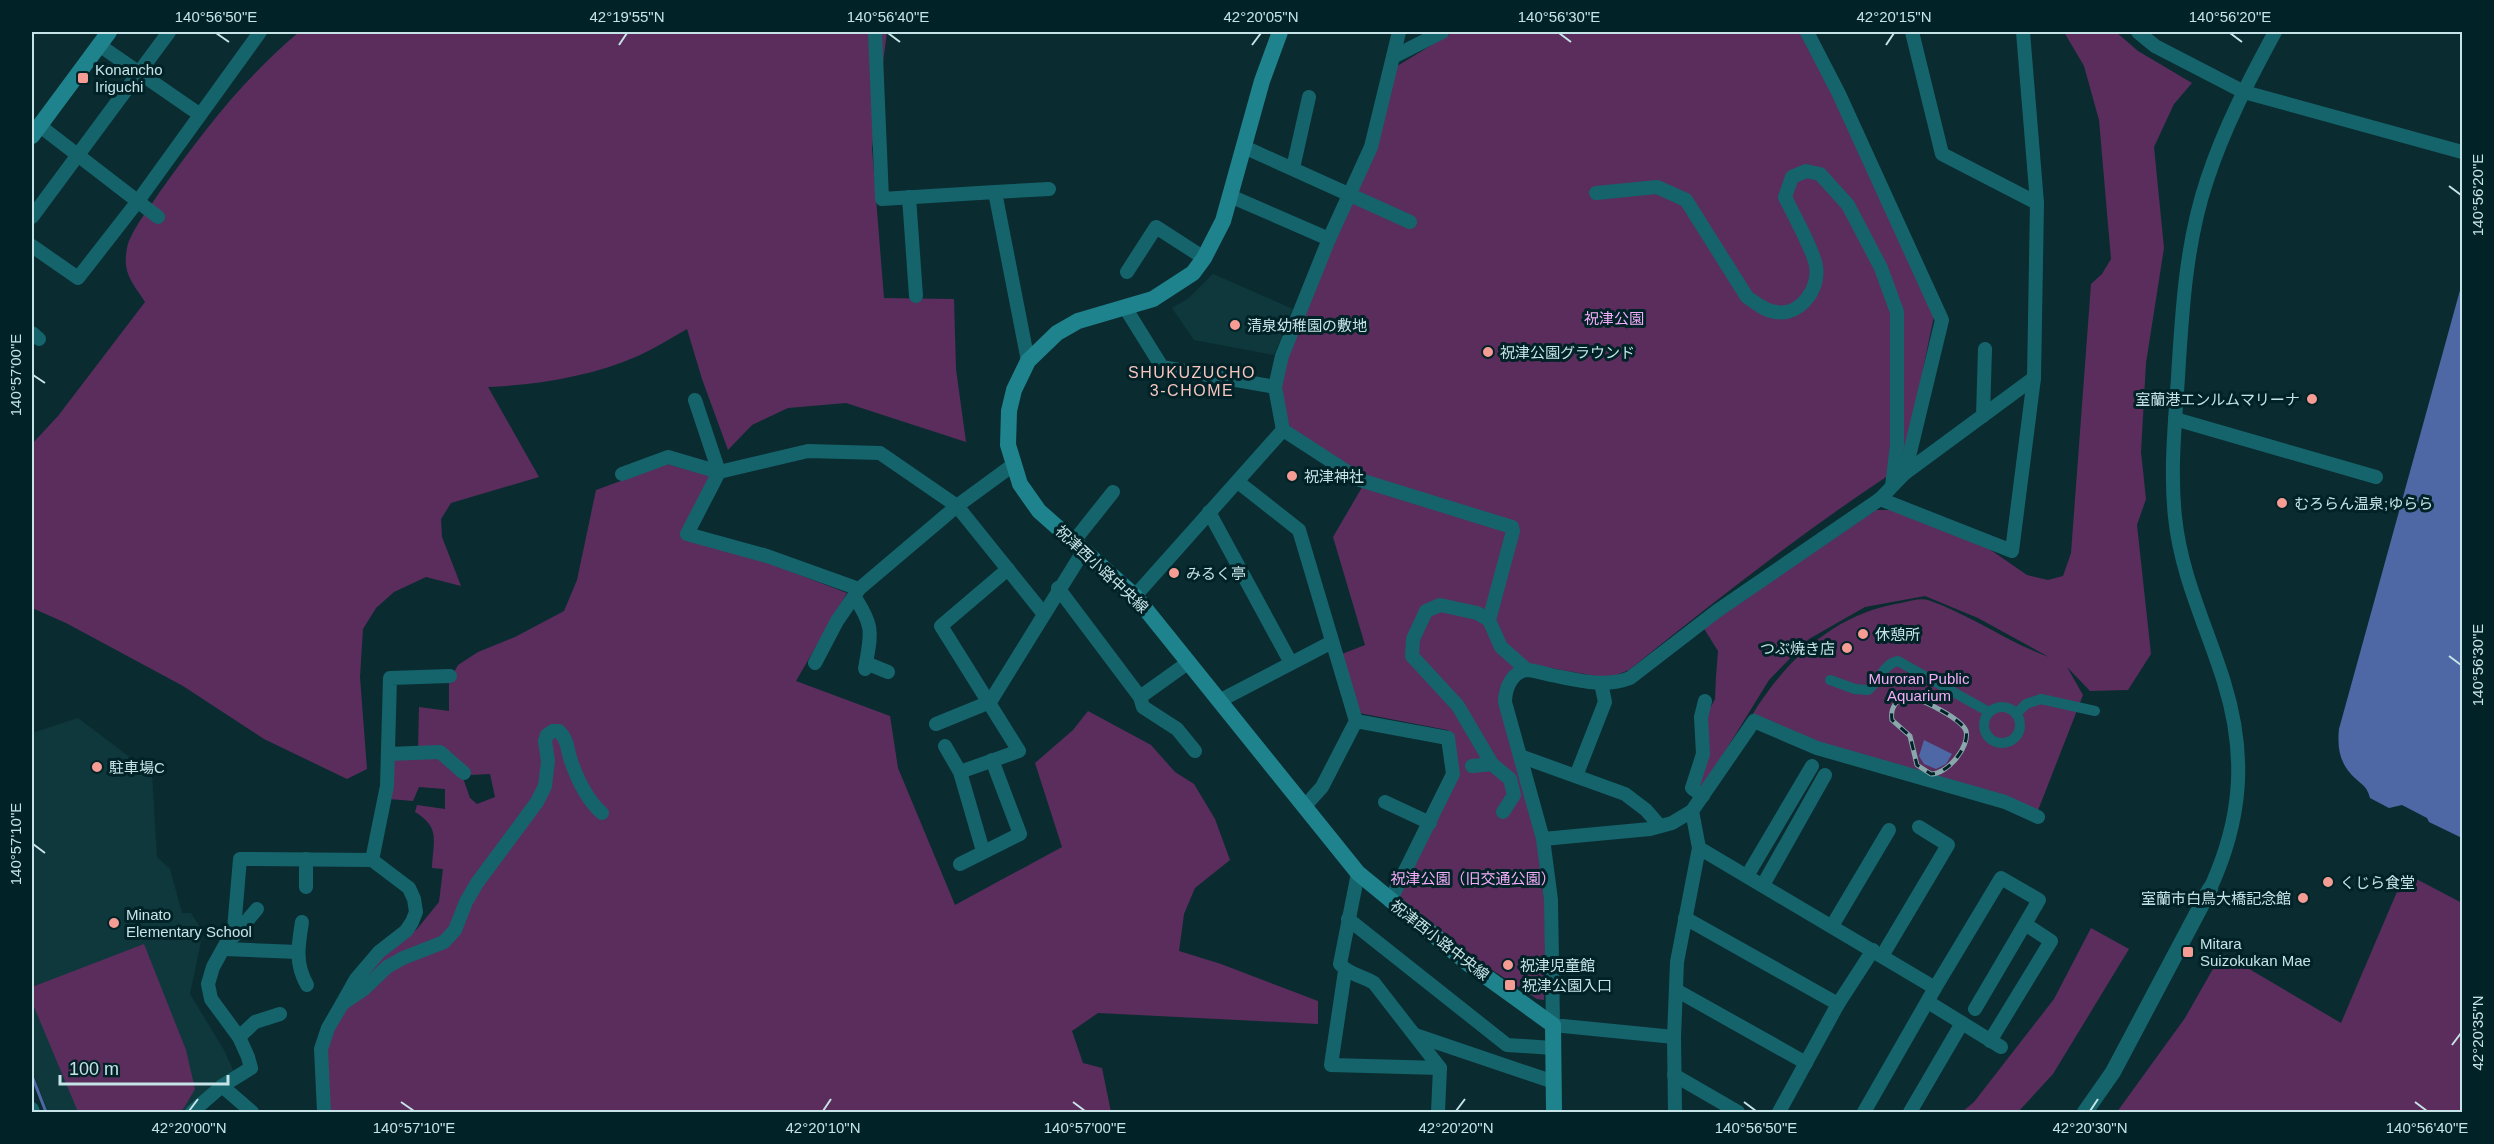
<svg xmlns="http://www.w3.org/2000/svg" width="2494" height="1144" viewBox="0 0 2494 1144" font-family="Helvetica,'Noto Sans JP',sans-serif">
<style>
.built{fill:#0f383c}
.green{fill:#5a2d5d}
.water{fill:#4e68a5}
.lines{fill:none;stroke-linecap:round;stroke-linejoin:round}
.stream{stroke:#4e68a5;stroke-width:3}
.pedestrian{stroke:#15646c;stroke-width:10}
.minor{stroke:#15646c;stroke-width:14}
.tertiary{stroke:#15646c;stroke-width:16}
.secondary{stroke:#1f838d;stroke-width:16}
.rail-casing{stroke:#89a8ac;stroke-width:5}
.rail{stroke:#012226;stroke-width:3;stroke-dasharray:9;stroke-linecap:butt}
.ticks{fill:none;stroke:#c6e4e8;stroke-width:2}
.poi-dot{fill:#f59c94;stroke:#012226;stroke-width:2}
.labels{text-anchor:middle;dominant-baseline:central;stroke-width:6;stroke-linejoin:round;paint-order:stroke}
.poi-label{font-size:15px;fill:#c6e4e8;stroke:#012226;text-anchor:start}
.park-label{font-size:15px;fill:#f6adfa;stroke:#012226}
.street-label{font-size:15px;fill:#c6e4e8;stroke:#012226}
.neighbourhood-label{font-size:16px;letter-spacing:1.5px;fill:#f8c5bf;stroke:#012226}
.neatline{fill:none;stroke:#c6e4e8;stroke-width:2}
.ticks-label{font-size:15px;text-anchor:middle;fill:#c6e4e8}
</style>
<rect width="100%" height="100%" fill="#0a2c30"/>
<g class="built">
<path d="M 1213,274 L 1293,309 L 1274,355 L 1194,340 L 1172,308 L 1189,298 Z"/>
<path d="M 78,718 L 152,774 L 157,857 L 170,869 L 182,913 L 191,913 L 203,932 L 190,994 L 224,1050 L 234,1072 L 200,1096 L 184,1112 L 48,1112 L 32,1070 L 32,733 Z"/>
</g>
<g class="green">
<path d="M 299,32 L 887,32 L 872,148 L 884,298 L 954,299 L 956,369 L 966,442 L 846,403 L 788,408 L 752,425 L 728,450 L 702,379 L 687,329 C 671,338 655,348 638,356 C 593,376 537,385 488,387 L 539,477 L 451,503 L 441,519 L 442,537 L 461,586 L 426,577 L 394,592 L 376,608 L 363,629 L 360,677 L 367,769 L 347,779 L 264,739 L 183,686 L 66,623 L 32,608 L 32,444 L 58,416 L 145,302 C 132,282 122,273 127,248 C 130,232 150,207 159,193 C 202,133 242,80 299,32 Z"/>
<path d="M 1453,32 L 1801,32 L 1807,39 L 1934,316 L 1903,466 C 1807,528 1718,599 1629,670 L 1614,676 L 1601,677 L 1539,666 L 1507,677 L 1500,688 L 1499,700 L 1537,842 L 1547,925 L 1544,1000 L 1537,999 L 1489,968 L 1396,896 L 1455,778 L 1453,734 L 1447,730 L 1359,713 L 1342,654 L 1365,645 L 1333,537 L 1368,477 L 1343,464 L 1290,427 L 1283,407 L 1280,387 L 1288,354 L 1394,68 Z"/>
<path d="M 2064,32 L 2116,32 L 2138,51 L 2192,83 L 2174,104 L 2154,147 L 2164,248 L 2146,363 L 2141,452 L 2146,499 L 2137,525 L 2151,654 L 2128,690 L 2090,691 L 2067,667 L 2083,695 L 2037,813 L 1817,743 L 1752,715 C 1786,660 1835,613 1901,603 C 1910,601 1921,598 1928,600 C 1971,615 2009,643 2049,657 L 1978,618 L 1925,596 L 1865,607 L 1809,639 L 1769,680 L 1700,792 L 1694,788 L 1702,723 L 1715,699 L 1716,677 L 1718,651 L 1703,627 L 1870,510 L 1897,510 L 1982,544 L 2027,575 L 2048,580 L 2063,576 L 2071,553 L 2091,284 L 2102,274 L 2111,259 L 2099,120 L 2084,66 Z"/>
<path d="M 667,464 L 712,476 L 683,538 L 766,562 L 847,593 L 796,681 L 890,716 L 898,768 L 955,905 L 1062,847 L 1035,763 L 1073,730 L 1088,711 L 1151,745 L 1175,772 L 1194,784 L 1215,819 L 1230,860 L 1195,888 L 1184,914 L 1179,951 L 1221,964 L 1318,1001 L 1318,1024 L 1098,1013 L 1072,1031 L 1083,1063 L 1102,1068 L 1111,1112 L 327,1112 L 324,1049 L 342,1011 L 381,954 L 417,929 L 439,902 L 443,869 L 432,868 C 433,840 441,828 415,812 L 417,805 L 445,809 L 445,789 L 419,787 L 413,801 L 389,799 L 391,756 L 437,755 L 463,778 L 470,798 L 477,804 L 495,797 L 490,774 L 471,775 L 442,750 L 418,749 L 419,707 L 449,711 L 449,681 L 458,665 L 478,652 L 515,637 L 564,611 L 577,580 L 596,490 Z"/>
<path d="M 2405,873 L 2462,903 L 2462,1112 L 2117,1112 L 2185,1018 L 2222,953 L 2341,1023 Z"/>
<path d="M 2091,928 L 2129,949 L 2053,1074 L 2018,1112 L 1962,1112 L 1974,1102 L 2054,999 Z"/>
<path d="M 144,944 L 186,1050 L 195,1089 L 184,1108 L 179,1112 L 78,1112 L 32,1002 L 32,987 Z"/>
</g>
<g class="water">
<path d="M 2462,283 L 2462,838 L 2429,822 L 2427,818 L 2402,805 L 2389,808 L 2370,798 C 2367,787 2364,786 2356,779 C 2340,765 2337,749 2339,729 Z"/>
<path d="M 1924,740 L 1952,754 L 1946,764 L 1936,769 L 1924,764 L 1919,756 Z"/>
</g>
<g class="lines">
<path class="stream" d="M 32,1076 L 46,1112"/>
<g class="pedestrian">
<path d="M 1830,680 L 1855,689 L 1868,690 C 1880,681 1883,664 1898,661 L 1989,712"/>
<circle cx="2002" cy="725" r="18"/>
<path d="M 2016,714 L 2026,704 L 2041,699 L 2095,711"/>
</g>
<g class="minor">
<path d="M 875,32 L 882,199 L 995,192 L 1028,361"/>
<path d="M 1399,32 L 1371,147 L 1329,239 L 1282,356 L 1275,387 L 1283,430 L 1360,480 L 1512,527 L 1513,531 L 1489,620"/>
<path d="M 1807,32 L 1839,94 L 1942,320 L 1905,473"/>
<path d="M 1912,32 L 1942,154 L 2037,203"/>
<path d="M 2138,32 L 2155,46 L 2244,92 L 2462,152"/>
<path d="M 99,45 L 199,114"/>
<path d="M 1393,57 L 1442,32"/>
<path d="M 40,126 L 158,217"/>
<path d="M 1244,147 L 1410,222"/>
<path d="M 1293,168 L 1309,97"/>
<path d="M 995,192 L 1049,189"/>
<path d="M 1596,193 L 1657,187 L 1686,200 L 1747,297 C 1756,303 1765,311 1776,312 C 1801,316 1820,288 1816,266 C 1814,251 1793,214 1785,197 L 1792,177 L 1806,171 L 1820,174 L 1848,205 L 1881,268 L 1897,312 L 1897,445 L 1892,486"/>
<path d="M 1230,196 L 1329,239"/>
<path d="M 909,197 L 916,296"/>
<path d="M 32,217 L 169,32"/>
<path d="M 32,246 L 78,278 L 138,201 L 260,32"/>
<path d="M 1127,272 L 1156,227 L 1204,258"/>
<path d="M 1126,309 L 1162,367 L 1275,387"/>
<path d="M 32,333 L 39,339"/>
<path d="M 695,400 L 719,472 L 687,534 L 767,556 L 859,589"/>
<path d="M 1983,416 L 1985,349"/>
<path d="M 2175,419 L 2376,477"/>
<path d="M 622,474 L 668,457 L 719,472 L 808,451 L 880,453 L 957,506 L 1043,613"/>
<path d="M 1238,482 L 1299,530 L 1356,721 L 1322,787 L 1304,807"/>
<path d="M 1880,499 L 2012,551 L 2034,378 L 2037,203 L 2023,32"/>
<path d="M 1209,512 L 1291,663"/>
<path d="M 1074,541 L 1113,492"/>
<path d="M 1058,588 L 1140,697 L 1143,707 L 1177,729 L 1195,751"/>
<path d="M 854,596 C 875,628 871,633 865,669"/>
<path d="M 1135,596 L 1283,430"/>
<path d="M 815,663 L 837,621 L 859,589 L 957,506 L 1013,465"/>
<path d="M 866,663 L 888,672"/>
<path d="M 1140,697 L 1189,662"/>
<path d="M 1219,701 L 1332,642"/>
<path d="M 1356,721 L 1448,738 L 1453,774 L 1390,901"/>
<path d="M 936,724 L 990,702 L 1084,550"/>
<path d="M 945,746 L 960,772 L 983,851"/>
<path d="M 388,754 L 440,752 L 464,773"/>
<path d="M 1520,756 L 1625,794 L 1646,810 L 1660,826"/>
<path d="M 1472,766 L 1492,764"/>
<path d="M 960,772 L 1019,751 L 941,626 L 1008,569"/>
<path d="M 1576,776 L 1605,702 L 1601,683"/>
<path d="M 1703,796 L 1692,788 L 1703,754 L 1701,717 L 1705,701"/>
<path d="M 1385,802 L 1430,823"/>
<path d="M 1503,812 L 1514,795 L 1510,779 L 1492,764 L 1458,706 L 1412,656 L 1413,639 L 1426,611 L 1440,605 L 1477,613 L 1489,620 L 1501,647 L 1527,670"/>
<path d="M 1543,839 L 1650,829 L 1672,823 L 1692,811 L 1754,721 L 1817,748 L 2005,802 L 2038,817"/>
<path d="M 1699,848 L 1935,988 L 1864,1112"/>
<path d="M 372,860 L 387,786 L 390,678 L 450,676"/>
<path d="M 960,864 L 1020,834 L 992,760"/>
<path d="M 1358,873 L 1340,964 C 1348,974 1363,976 1374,983 L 1440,1068 L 1438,1112"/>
<path d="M 1747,876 L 1812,766"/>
<path d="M 1763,885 L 1825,775"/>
<path d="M 306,887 L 306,859"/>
<path d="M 2210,889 C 2242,819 2247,756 2224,682 C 2207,627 2181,576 2175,517 C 2170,470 2175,424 2178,377 C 2182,311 2186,242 2207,180 C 2224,128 2249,80 2275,32"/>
<path d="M 1685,918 L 1838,1004"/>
<path d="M 1348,919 L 1507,1045 L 1553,1048"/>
<path d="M 302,922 C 298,946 295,964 307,985"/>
<path d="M 1832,926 L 1889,830"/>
<path d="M 233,937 L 257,909"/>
<path d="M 225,949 L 298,952"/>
<path d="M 1882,956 L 1948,845 L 1919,827"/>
<path d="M 1345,971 L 1331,1065 L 1440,1068"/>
<path d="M 1935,988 L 2001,878 L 2039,900 L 1975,1009"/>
<path d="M 1676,990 L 1806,1063"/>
<path d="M 1928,1002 L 2001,1047"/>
<path d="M 1415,1035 L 1554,1082"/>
<path d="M 239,1037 L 255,1022 L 280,1014"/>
<path d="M 1674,1037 L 1553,1025 L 1551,900 L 1543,839 L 1505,702 C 1505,689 1512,671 1527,670 C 1535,670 1544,674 1551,675 C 1577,680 1604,688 1630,678 L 1717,611 L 1880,499 L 1905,473 L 2034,378"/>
<path d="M 1990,1041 L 2051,941 L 2025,924"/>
<path d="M 1674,1075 L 1738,1112"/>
<path d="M 222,1086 L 252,1112"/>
<path d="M 32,1109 L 33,1112"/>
<path d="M 192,1112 L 222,1086 L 251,1068 L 248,1057 L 239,1037 L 211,999 L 208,984 L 213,967 L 234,929 L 240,859 L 372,860 L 409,888 L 414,899 L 416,912 L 412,922 L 406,931 L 379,952 L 356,979 L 342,1004"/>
<path d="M 324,1112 L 321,1049 L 328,1028 L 342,1004 L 364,989 L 387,967 L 403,958 L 444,942 L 455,930 L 466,902 L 477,883 L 537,802 L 545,786 L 548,761 L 545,741 L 547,735 L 553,731 L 559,731 C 567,739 567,747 570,758 C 576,776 587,800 602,813"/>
<path d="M 1675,1112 L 1674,1037 L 1677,962 L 1699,848 L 1692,811"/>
<path d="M 1779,1112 L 1838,1004 L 1873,950"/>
<path d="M 1910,1112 L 1962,1023"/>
</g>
<path class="tertiary" d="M 2085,1112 L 2113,1072 L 2210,889"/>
<g class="secondary">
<path d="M 1280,32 L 1262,81 L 1223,221 L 1204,258 L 1193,273 L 1153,299 L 1078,321 L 1057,333 L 1028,361 L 1014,390 L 1009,411 L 1008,445 L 1020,484 L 1039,511 L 1135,596 L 1358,873 L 1470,965 L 1553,1025 L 1554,1112"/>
<path d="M 32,136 L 109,32"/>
</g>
<g class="rail-casing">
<path id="rail" d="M 1907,697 C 1919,697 1962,719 1966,731 C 1970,746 1948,774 1931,774 L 1917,765 L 1910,736 L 1892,720 C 1890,708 1896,700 1907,697 Z"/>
</g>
<use href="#rail" class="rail"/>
</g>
<path class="ticks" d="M 216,33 L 229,42M 888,33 L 900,42M 1559,33 L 1571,42M 2230,33 L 2242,42M 619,45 L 627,33M 1252,45 L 1261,33M 1886,45 L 1894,33M 2449,186 L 2461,195M 33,375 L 45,383M 2449,656 L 2461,665M 33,844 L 45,853M 2452,1045 L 2461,1033M 401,1102 L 414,1111M 1073,1102 L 1085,1111M 1744,1102 L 1756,1111M 2415,1102 L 2427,1111M 189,1111 L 198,1099M 823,1111 L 831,1099M 1456,1111 L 1465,1099M 2090,1111 L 2098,1099"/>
<g class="poi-dot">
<rect x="77" y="72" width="12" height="12" rx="3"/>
<circle cx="1235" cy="325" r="6"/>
<circle cx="1488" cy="352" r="6"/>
<circle cx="2312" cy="399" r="6"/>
<circle cx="1292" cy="476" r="6"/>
<circle cx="2282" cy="503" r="6"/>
<circle cx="1174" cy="573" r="6"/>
<circle cx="1863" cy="634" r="6"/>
<circle cx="1847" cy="648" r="6"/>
<circle cx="97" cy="767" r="6"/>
<circle cx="2328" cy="882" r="6"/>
<circle cx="2303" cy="898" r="6"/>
<circle cx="114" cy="923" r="6"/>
<rect x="2182" y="946" width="12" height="12" rx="3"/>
<circle cx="1508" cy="965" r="6"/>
<rect x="1504" y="979" width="12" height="12" rx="3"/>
</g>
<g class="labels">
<g class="poi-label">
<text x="95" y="69">Konancho<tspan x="95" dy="17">Iriguchi</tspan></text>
<text x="1247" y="325">清泉幼稚園の敷地</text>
<text x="1500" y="352">祝津公園グラウンド</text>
<text x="2300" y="399" text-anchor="end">室蘭港エンルムマリーナ</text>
<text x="1304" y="476">祝津神社</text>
<text x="2294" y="503">むろらん温泉;ゆらら</text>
<text x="1186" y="573">みるく亭</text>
<text x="1875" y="634">休憩所</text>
<text x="1835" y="648" text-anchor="end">つぶ焼き店</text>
<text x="109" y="767">駐車場C</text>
<text x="2340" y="882">くじら食堂</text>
<text x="2291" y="898" text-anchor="end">室蘭市白鳥大橋記念館</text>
<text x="126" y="914">Minato<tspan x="126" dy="17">Elementary School</tspan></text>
<text x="2200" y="943">Mitara<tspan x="2200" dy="17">Suizokukan Mae</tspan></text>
<text x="1520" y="965">祝津児童館</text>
<text x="1522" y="985">祝津公園入口</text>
</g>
<g class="park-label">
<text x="1614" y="318">祝津公園</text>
<text x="1919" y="678">Muroran Public<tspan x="1919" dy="17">Aquarium</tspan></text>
<text x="1473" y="878">祝津公園（旧交通公園）</text>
</g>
<g class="street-label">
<text transform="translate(1102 569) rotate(43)">祝津西小路中央線</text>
<text transform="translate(1440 940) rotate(38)">祝津西小路中央線</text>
</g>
<g class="neighbourhood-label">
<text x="1192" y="372">SHUKUZUCHO<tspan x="1192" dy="18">3-CHOME</tspan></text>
</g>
</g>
<rect width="2494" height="1144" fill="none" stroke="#012226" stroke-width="66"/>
<path d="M60 1075v9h168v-9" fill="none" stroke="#c6e4e8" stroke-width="3"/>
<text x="69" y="1075" font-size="18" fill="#c6e4e8" stroke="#012226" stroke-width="4.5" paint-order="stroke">100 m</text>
<rect x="33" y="33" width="2428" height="1078" class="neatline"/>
<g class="ticks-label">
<text x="216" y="22">140°56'50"E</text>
<text x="627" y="22">42°19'55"N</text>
<text x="888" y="22">140°56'40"E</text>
<text x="1261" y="22">42°20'05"N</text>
<text x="1559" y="22">140°56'30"E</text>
<text x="1894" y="22">42°20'15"N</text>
<text x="2230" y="22">140°56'20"E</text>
<text transform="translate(2478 195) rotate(-90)" y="5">140°56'20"E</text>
<text transform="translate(16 375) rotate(-90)" y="5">140°57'00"E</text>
<text transform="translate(2478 665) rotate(-90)" y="5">140°56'30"E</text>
<text transform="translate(16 844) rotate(-90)" y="5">140°57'10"E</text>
<text transform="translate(2478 1033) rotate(-90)" y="5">42°20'35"N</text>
<text x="189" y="1133">42°20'00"N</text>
<text x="414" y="1133">140°57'10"E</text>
<text x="823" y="1133">42°20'10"N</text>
<text x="1085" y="1133">140°57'00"E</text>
<text x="1456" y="1133">42°20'20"N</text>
<text x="1756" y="1133">140°56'50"E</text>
<text x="2090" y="1133">42°20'30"N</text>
<text x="2427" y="1133">140°56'40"E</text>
</g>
</svg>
